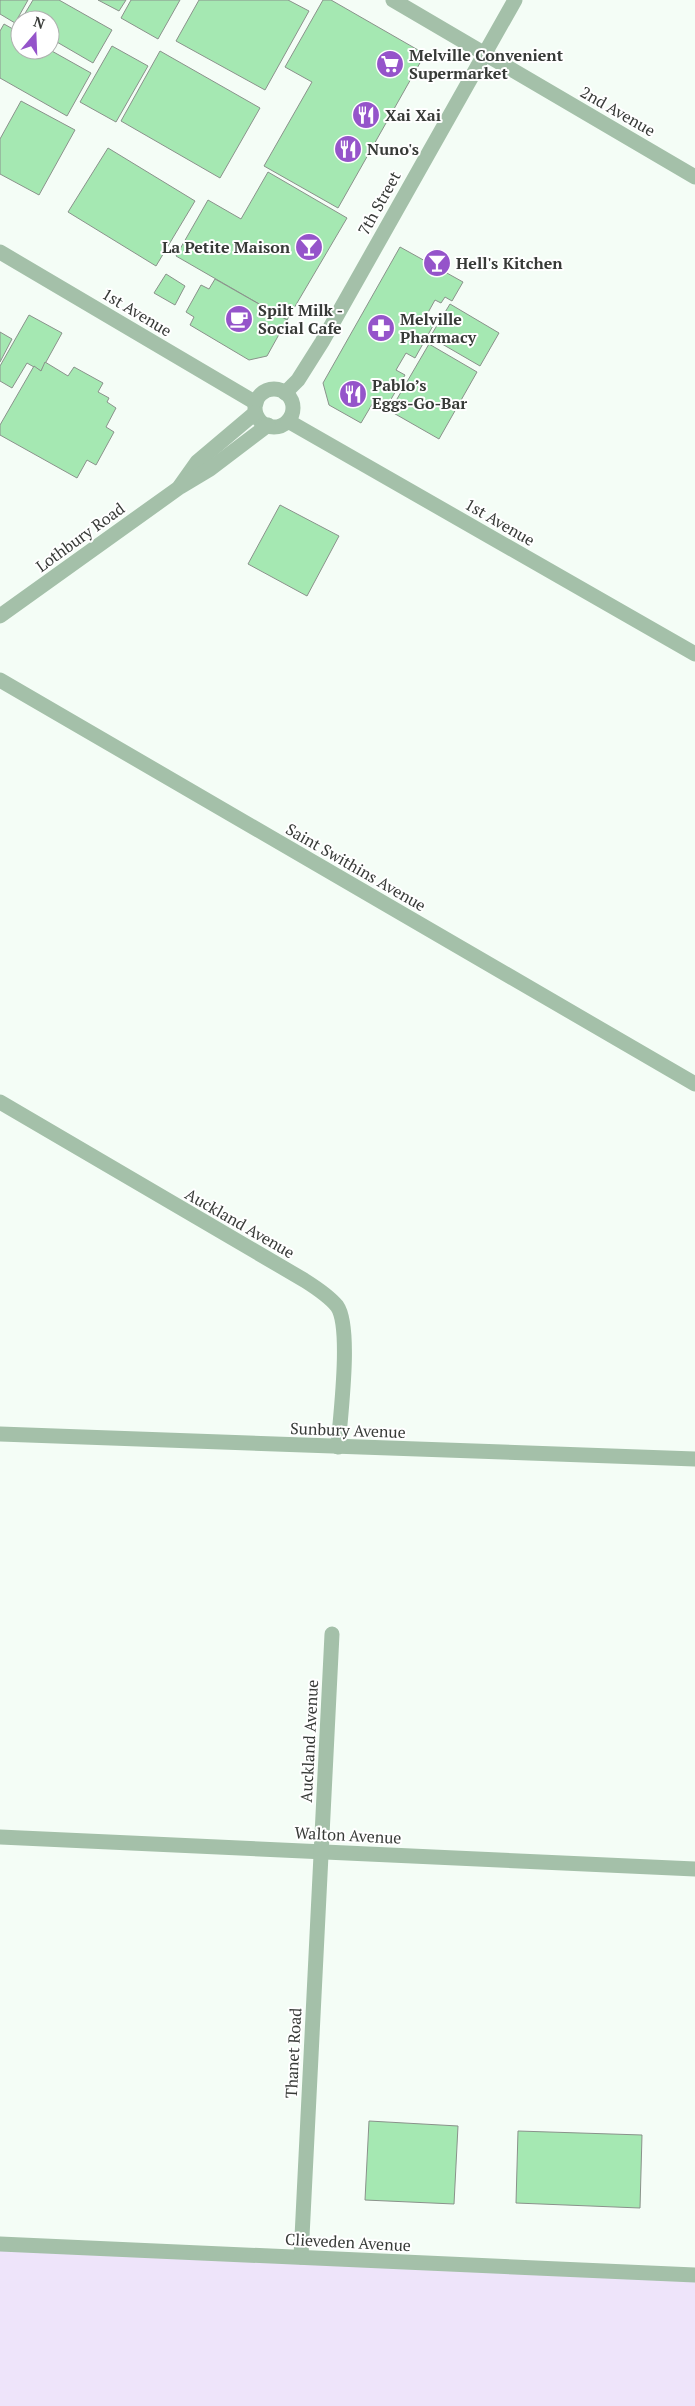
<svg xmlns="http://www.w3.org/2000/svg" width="695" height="2406" viewBox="0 0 695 2406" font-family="'PT Serif',serif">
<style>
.green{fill:#eee4fa}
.building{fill:#a5e8b2;stroke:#8a928b}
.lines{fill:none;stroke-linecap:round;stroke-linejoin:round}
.minor{stroke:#a4c0a9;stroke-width:15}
.labels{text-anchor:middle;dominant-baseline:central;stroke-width:4;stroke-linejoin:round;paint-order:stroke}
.poi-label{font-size:16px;font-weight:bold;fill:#373a37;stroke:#fff;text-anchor:start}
.street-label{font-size:16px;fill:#373a37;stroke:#fff}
</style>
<rect width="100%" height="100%" fill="#f4fdf6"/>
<path class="green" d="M 0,2244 L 695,2273 L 695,2406 L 0,2406 Z"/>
<g class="building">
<path d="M 0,0 L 28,0 L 15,23 L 0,14 Z"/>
<path d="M 33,0 L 59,0 L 112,30 L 93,63 L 50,38 L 50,20 L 21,20 Z"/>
<path d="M 98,0 L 126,0 L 119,11 Z"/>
<path d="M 131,0 L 180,0 L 158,39 L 121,18 Z"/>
<path d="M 199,0 L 288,0 L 309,11 L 265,90 L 176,41 Z"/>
<path d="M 323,0 L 331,0 L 425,54 L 338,208 L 264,166 L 312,82 L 285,67 Z"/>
<path d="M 4,24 L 20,33 L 20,50 L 50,50 L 91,73 L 67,116 L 0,78 L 0,31 Z"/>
<path d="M 112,46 L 148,66 L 116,122 L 80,102 Z"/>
<path d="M 160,51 L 260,108 L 220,178 L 121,121 Z"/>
<path d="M 21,101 L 75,130 L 39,195 L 0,174 L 0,139 Z"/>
<path d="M 108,148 L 195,201 L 156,266 L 68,212 Z"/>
<path d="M 268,172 L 347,218 L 287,320 L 176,256 L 208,200 L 241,219 Z"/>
<path d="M 400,247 L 463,282 L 452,301 L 445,297 L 441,303 L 435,300 L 425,318 L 434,324 L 415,358 L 406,353 L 396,370 L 405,375 L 386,408 L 374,401 L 361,423 L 329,405 L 323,383 Z"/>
<path d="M 166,274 L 185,286 L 175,305 L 154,293 Z"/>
<path d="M 215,279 L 287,320 L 267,356 L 249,360 L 190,325 L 194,317 L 186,312 L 201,285 L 209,289 Z"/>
<path d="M 450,304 L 499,333 L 480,366 L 430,337 Z"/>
<path d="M 29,315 L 62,333 L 41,371 L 27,363 L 12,388 L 0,381 L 0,366 Z"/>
<path d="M 0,332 L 12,339 L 0,362 Z"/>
<path d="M 429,344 L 477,372 L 439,439 L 390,411 Z"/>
<path d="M 45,362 L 68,376 L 74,367 L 103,383 L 98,392 L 109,398 L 107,402 L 116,408 L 106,427 L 114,432 L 96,465 L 87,460 L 77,478 L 0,435 L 0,425 L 34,366 L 41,371 Z"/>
<path d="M 280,505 L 339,536 L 307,596 L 248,564 Z"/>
<path d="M 369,2121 L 458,2126 L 454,2204 L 365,2200 Z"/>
<path d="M 518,2131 L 642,2135 L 640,2208 L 516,2203 Z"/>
</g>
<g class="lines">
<g class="minor">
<path d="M 393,0 L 695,177"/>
<path d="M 0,252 L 256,403"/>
<circle cx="274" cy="408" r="19"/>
<path d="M 285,393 L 298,380 L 322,342 L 515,0"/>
<path d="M 288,421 L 695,654"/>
<path d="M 180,486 L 197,462 L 255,413"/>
<path d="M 0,616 L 180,487 L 210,469 L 268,425"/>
<path d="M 0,680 L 695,1084"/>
<path d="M 0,1102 L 304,1280 C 315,1287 328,1295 337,1306 C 352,1327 340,1418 338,1447"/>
<path d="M 0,1434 L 695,1459"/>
<path d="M 0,1837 L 695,1869"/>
<path d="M 0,2244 L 695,2275"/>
<path d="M 301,2257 L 332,1634"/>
</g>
</g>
<defs>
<g id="supermarket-disc" transform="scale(1.4375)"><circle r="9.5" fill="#9554ca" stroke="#fff"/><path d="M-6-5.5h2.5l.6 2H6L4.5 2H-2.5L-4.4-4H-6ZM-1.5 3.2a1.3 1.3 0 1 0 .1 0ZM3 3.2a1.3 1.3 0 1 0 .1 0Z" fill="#fff"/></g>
<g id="restaurant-disc" transform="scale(1.4375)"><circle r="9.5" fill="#9554ca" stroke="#fff"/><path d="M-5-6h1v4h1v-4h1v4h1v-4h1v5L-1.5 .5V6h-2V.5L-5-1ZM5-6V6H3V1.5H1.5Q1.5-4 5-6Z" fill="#fff"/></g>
<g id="bar-disc" transform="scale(1.4375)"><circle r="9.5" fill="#9554ca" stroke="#fff"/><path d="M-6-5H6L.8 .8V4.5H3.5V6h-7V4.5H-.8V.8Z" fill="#fff"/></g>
<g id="cafe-disc" transform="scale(1.4375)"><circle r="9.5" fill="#9554ca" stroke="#fff"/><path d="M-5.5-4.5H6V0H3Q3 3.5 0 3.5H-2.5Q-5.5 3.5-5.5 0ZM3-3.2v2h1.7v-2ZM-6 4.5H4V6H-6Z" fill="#fff"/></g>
<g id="pharmacy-disc" transform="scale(1.4375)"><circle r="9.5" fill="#9554ca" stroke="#fff"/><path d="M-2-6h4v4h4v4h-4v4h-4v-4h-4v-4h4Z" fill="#fff"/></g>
</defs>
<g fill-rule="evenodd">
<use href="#supermarket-disc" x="390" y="64"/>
<use href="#restaurant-disc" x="366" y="115"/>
<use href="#restaurant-disc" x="348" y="149"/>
<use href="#bar-disc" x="309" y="247"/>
<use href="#bar-disc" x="437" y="263"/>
<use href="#cafe-disc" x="239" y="319"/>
<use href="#pharmacy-disc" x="381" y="328"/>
<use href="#restaurant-disc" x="353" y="394"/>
</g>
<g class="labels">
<g class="poi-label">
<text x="409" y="55">Melville Convenient<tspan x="409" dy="18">Supermarket</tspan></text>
<text x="385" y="115">Xai Xai</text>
<text x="367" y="149">Nuno's</text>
<text x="290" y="247" text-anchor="end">La Petite Maison</text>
<text x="456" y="263">Hell's Kitchen</text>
<text x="258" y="310">Spilt Milk -<tspan x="258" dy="18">Social Cafe</tspan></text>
<text x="400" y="319">Melville<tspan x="400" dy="18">Pharmacy</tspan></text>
<text x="372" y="385">Pablo’s<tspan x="372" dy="18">Eggs-Go-Bar</tspan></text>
</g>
<g class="street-label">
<text transform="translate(618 111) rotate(30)">2nd Avenue</text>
<text transform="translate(379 203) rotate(-61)">7th Street</text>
<text transform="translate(137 312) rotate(31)">1st Avenue</text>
<text transform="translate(500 522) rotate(30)">1st Avenue</text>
<text transform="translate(80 537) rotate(-36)">Lothbury Road</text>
<text transform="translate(356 867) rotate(30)">Saint Swithins Avenue</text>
<text transform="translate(240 1223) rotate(30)">Auckland Avenue</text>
<text transform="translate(348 1430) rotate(2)">Sunbury Avenue</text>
<text transform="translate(309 1741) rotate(-87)">Auckland Avenue</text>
<text transform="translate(348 1835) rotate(3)">Walton Avenue</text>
<text transform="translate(293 2053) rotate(-87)">Thanet Road</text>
<text transform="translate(348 2242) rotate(3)">Clieveden Avenue</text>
</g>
</g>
<g transform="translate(35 35) rotate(19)"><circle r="24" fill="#ffffff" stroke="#afb0af"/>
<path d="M0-4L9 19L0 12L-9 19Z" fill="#9554ca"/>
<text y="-8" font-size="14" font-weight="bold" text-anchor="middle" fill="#373a37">N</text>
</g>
</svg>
